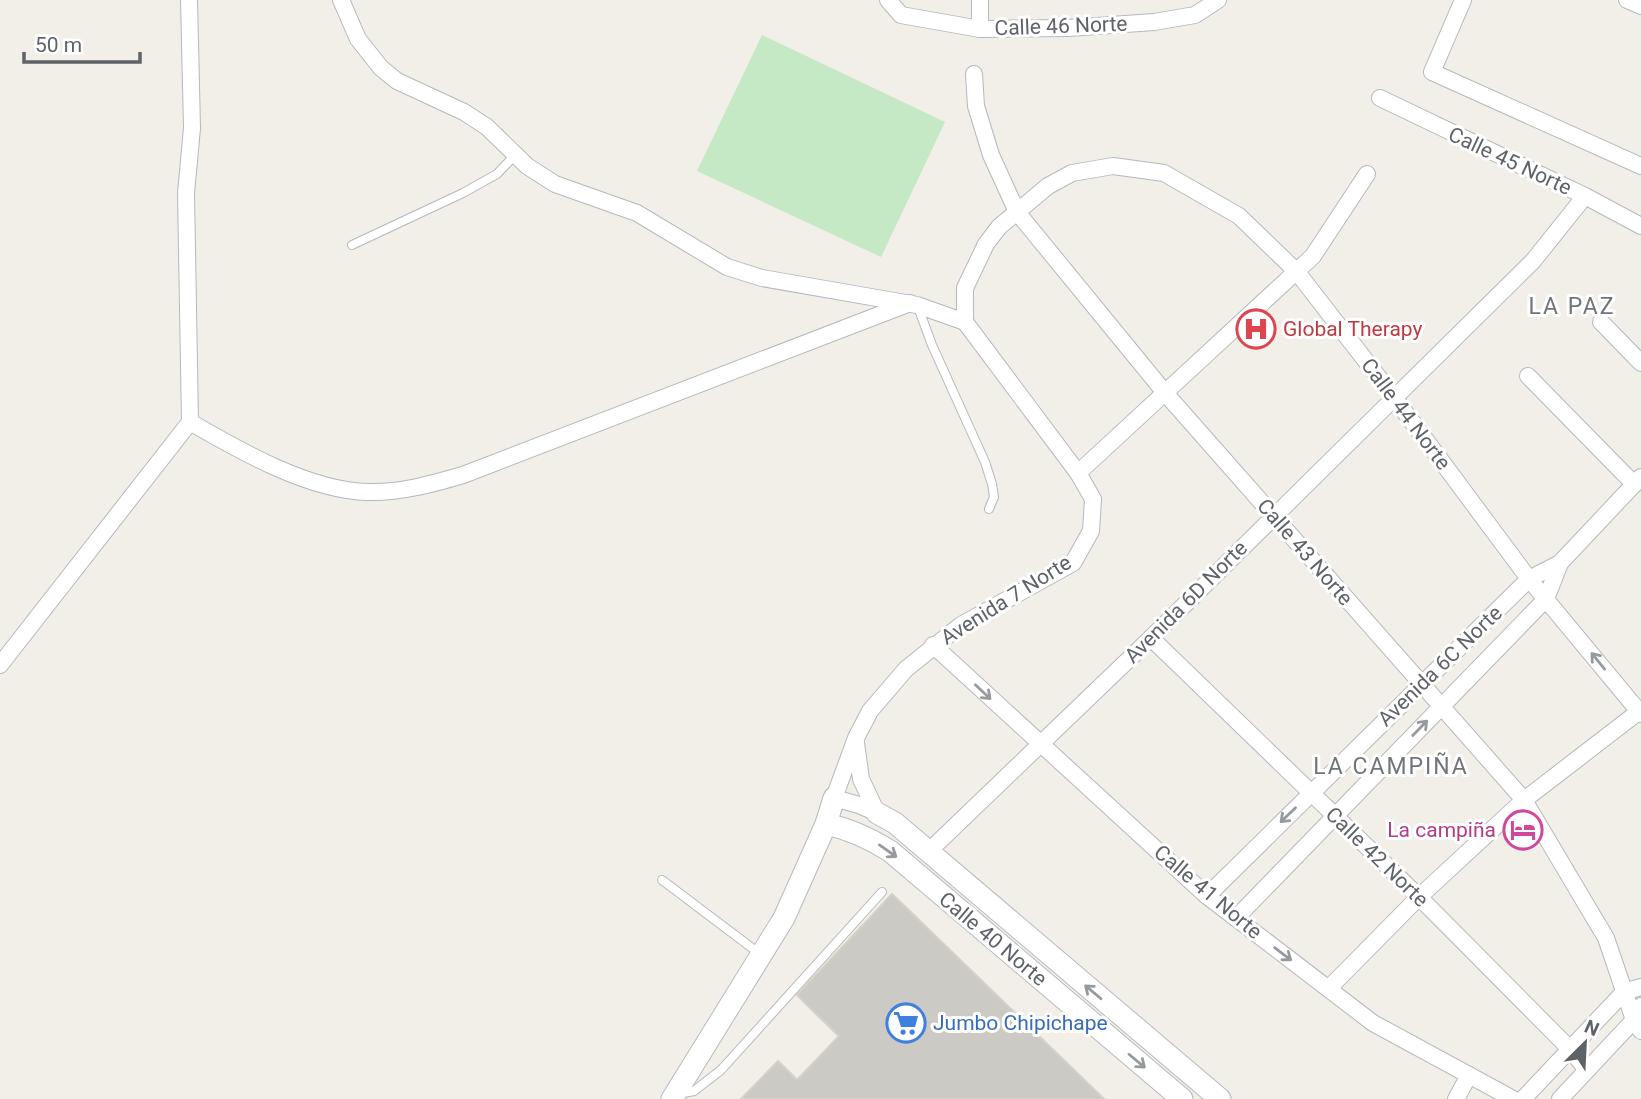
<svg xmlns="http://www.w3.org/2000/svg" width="1641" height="1099" viewBox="0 0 1641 1099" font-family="Roboto,sans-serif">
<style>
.green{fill:#c5e8c5}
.building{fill:#cccac5;stroke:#d6d1c6;stroke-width:2;filter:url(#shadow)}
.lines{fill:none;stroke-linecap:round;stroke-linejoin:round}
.lane-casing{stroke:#b5b8bc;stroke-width:10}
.street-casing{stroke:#b5b8bc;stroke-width:18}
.secondary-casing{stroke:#b6babf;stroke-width:23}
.lane{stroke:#fff;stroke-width:8}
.street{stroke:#fff;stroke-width:16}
.secondary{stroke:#fff;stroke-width:21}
.oneway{stroke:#979a9d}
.labels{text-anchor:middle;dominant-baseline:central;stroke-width:6;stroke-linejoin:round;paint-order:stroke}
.street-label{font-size:21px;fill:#5f6368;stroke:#fff}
.health-label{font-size:21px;fill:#be3a42;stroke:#fff;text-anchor:start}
.hotel-label{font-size:21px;fill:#b23c85;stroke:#fff;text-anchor:end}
.shop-label{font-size:21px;fill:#366cbe;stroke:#fff;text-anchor:start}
.neighbourhood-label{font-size:23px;letter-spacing:2px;fill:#70757a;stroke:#fff}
</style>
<defs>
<filter id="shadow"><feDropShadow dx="6" dy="6" stdDeviation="0" flood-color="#0004"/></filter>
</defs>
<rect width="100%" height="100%" fill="#f1efe8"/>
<path class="green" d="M 762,35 L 945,122 L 881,257 L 697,171 Z"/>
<path class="building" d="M 892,894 L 1104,1099 L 741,1099 L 778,1061 L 797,1080 L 839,1036 L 797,995 Z"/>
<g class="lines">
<g class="lane-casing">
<g id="lane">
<path d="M 352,245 L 463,193 L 497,174 L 515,155"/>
<path d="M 918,307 L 932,345 L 985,462 L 992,484 L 994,497 L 989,509"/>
<path d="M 662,880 L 760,954"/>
<path d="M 678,1094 L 694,1091 L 721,1070 L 882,892"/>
</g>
</g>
<g class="street-casing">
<g id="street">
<path d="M 341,0 L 358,39 L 381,68 L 397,81 L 464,112 L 487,127 L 527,166 L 555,184 L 637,213 L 727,267 L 762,278 L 917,305 L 965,322"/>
<path d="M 888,0 L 901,15 L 980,29 L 1068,28 L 1154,22 L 1195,15 L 1218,0"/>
<path d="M 1463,0 L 1432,72 L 1641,166"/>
<path d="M 1627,0 L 1641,6"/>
<path d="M 980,29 L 980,0"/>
<path d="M 974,74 L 976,106 L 991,155 L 1017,212 L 1166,394 L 1524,800 L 1606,938 L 1634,1020 L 1641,1031"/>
<path d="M 1380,98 L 1585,196 L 1641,226"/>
<path d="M 965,322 L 965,288 L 986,244 L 999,227 L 1048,186 L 1072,173 L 1113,166 L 1164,173 L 1239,216 L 1297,272 L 1393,396 L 1529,579 L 1641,714"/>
<path d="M 1601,322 L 1641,363"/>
<path d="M 1528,376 L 1634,484"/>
<path d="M 190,422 C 240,451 310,491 368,492 C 400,493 432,484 463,475 L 910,303"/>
<path d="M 1078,473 L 1313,256 L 1367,174"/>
<path d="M 1151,638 L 1419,897 L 1570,1049 L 1587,1070"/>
<path d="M 933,645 L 1207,896 L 1373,1023 L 1513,1099"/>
<path d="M 0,665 L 190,422 L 186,193 L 192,128 L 189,0"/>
<path d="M 856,743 L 861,779 L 877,813"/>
<path d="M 877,813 L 859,805 L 834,798 L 856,738 L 870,711 L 906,669 L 961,625 L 1073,563 L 1091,531 L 1093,499 L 1078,473 L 965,322"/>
<path d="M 928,852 L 1151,638 L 1533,261 L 1585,196"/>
<path d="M 1207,896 L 1529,579 L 1560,563 L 1641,477"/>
<path d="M 1236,918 L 1546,599 L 1560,563"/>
<path d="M 1329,988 L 1419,897 L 1524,800 L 1641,710"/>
<path d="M 1456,1099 L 1469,1075"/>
<path d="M 1523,1099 L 1624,992 L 1641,987"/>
<path d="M 1560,1099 L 1634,1020 L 1641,1006"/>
</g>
</g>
<g class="secondary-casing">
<g id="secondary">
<path d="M 877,813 L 895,823 L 1220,1099"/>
<path d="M 826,824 C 850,829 869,838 890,851 L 1182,1099"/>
<path d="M 672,1099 L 784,918 L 826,824 L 834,798"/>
</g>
</g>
<use href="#lane" class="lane"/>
<use href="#street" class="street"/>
<use href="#secondary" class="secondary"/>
</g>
<defs><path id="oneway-shaft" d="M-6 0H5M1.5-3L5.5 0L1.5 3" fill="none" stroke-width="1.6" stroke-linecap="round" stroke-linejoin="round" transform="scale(1.75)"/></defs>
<g class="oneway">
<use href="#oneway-shaft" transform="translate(1598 661) rotate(-129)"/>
<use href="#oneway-shaft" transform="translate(983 692) rotate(43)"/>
<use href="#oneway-shaft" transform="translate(1420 728) rotate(-46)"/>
<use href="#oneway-shaft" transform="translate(1288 815) rotate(136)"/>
<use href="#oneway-shaft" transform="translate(888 851) rotate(35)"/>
<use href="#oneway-shaft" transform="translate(1283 954) rotate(37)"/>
<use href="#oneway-shaft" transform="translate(1093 992) rotate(-140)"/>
<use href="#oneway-shaft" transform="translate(1137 1061) rotate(40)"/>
</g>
<defs>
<g id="hospital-ring" transform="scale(2.0125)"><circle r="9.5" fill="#fff" stroke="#e0444e" stroke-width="1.5"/><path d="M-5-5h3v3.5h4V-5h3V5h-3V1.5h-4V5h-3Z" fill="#e0444e"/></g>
<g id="hotel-ring" transform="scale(2.0125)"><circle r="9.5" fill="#fff" stroke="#d1479c" stroke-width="1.5"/><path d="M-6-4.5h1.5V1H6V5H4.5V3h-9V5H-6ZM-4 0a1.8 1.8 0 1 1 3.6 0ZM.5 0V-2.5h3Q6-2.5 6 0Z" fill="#d1479c"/></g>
<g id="supermarket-ring" transform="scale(2.0125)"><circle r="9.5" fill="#fff" stroke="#3f7fe0" stroke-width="1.5"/><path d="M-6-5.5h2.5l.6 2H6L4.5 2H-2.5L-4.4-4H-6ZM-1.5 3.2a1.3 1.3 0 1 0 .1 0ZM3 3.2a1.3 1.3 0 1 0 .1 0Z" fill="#3f7fe0"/></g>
</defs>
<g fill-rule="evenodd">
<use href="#hospital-ring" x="1256" y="329"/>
<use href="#hotel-ring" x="1523" y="830"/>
<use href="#supermarket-ring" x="906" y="1023"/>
</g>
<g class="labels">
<g class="street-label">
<text transform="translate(1061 26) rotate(-2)">Calle 46 Norte</text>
<text transform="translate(1510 161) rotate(25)">Calle 45 Norte</text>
<text transform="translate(1406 414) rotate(53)">Calle 44 Norte</text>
<text transform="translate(1305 552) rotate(49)">Calle 43 Norte</text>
<text transform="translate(1006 600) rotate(-32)">Avenida 7 Norte</text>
<text transform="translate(1186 602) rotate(-45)">Avenida 6D Norte</text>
<text transform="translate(1440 666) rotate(-44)">Avenida 6C Norte</text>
<text transform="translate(1377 857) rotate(44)">Calle 42 Norte</text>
<text transform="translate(1208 892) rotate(40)">Calle 41 Norte</text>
<text transform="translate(993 939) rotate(40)">Calle 40 Norte</text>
</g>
<g class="health-label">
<text x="1283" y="329">Global Therapy</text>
</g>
<g class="hotel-label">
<text x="1496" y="830">La campiña</text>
</g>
<g class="shop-label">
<text x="933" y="1023">Jumbo Chipichape</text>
</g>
<g class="neighbourhood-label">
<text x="1572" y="306">LA PAZ</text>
<text x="1391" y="766">LA CAMPIÑA</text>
</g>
</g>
<g transform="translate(1585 1043) rotate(24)" stroke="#ffffff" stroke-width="5" paint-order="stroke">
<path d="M0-5L12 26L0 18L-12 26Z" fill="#5f6368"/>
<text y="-10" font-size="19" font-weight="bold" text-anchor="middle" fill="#5f6368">N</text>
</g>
<path d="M24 52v10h116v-10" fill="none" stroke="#5f6368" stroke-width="3.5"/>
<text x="35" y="52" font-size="21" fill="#5f6368" stroke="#ffffff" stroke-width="5" paint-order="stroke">50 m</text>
</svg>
